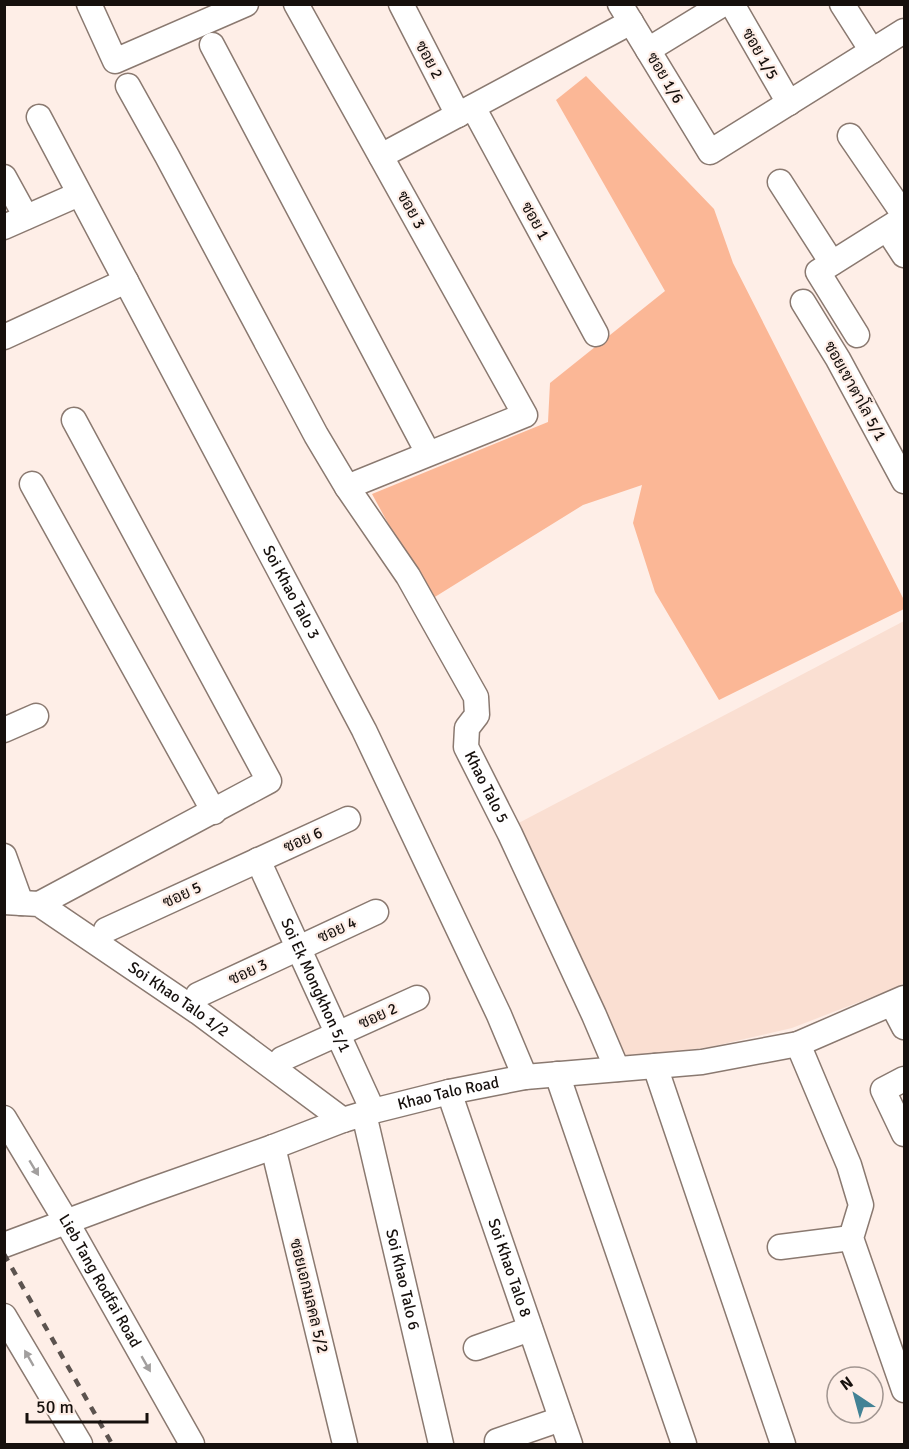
<svg xmlns="http://www.w3.org/2000/svg" width="909" height="1449" viewBox="0 0 909 1449" font-family="Signika,Sarabun,sans-serif">
<style>
.built{fill:#fadfd2}
.green{fill:#fbb796}
.lines{fill:none;stroke-linecap:round;stroke-linejoin:round}
.minor-casing{stroke:#8a7970;stroke-width:27}
.minor{stroke:#fff;stroke-width:24}
.rail{stroke:#5c534f;stroke-width:4.5;stroke-dasharray:8 8;stroke-linecap:butt}
.oneway{fill:#a29f9e}
.labels{text-anchor:middle;dominant-baseline:central;stroke-width:4.5;stroke-linejoin:round;paint-order:stroke}
.street-label{font-size:16px;fill:#16100d;stroke:#feeee7}
</style>
<rect width="100%" height="100%" fill="#feeee7"/>
<path class="built" d="M 904,621 L 904,983 L 890,990 L 792,1028 L 710,1047 L 620,1058 L 511,827 Z"/>
<path class="green" d="M 586,76 L 714,209 L 733,263 L 904,600 L 904,609 L 719,700 L 655,592 L 633,523 L 642,485 L 583,505 L 430,600 L 372,494 L 548,422 L 550,383 L 665,291 L 556,100 Z"/>
<g class="lines">
<g class="minor-casing">
<g id="minor">
<path d="M 89,4 L 115,61 L 246,4"/>
<path d="M 296,4 L 525,415 L 347,487"/>
<path d="M 401,4 L 458,115"/>
<path d="M 620,4 L 710,152 L 904,31"/>
<path d="M 732,4 L 789,103"/>
<path d="M 842,4 L 872,51"/>
<path d="M 212,45 L 428,453"/>
<path d="M 648,50 L 723,4"/>
<path id="s1" d="M 128,86 L 167,156 L 316,435 L 347,487 L 408,576 L 476,697 L 477,715 L 467,728 L 466,747 L 510,834 L 594,1015 L 617,1069"/>
<path d="M 473,107 L 596,334"/>
<path id="s2" d="M 39,117 L 364,730 L 499,1015 L 525,1077"/>
<path d="M 850,136 L 904,215"/>
<path d="M 381,156 L 631,22"/>
<path d="M 4,177 L 26,217"/>
<path d="M 780,182 L 832,263"/>
<path d="M 4,227 L 79,194"/>
<path d="M 887,229 L 904,255"/>
<path d="M 803,302 L 838,359 L 904,481"/>
<path d="M 857,335 L 818,272 L 904,218"/>
<path d="M 4,337 L 126,281"/>
<path d="M 32,484 L 214,812"/>
<path d="M 4,730 L 36,716"/>
<path d="M 4,856 L 21,903"/>
<path id="s3" d="M 258,860 L 373,1111"/>
<path id="s4" d="M 4,902 L 39,904 L 198,1012 L 343,1120"/>
<path d="M 39,904 L 269,781 L 74,420"/>
<path d="M 106,930 L 348,819"/>
<path d="M 198,995 L 376,912"/>
<path d="M 892,1004 L 904,1027"/>
<path d="M 798,1044 L 849,1165 L 861,1205 L 851,1238 L 904,1390"/>
<path d="M 282,1059 L 417,998"/>
<path d="M 655,1066 L 783,1444"/>
<path d="M 557,1074 L 684,1444"/>
<path d="M 904,1079 L 883,1090 L 904,1134"/>
<path id="s5" d="M 449,1092 L 570,1444"/>
<path id="s6" d="M 364,1114 L 441,1444"/>
<path id="s7" d="M 4,1118 L 66,1221 L 192,1444"/>
<path d="M 273,1147 L 345,1444"/>
<path id="s8" d="M 4,1245 L 146,1192 L 273,1147 L 343,1120 L 373,1111 L 449,1092 L 525,1077 L 702,1062 L 798,1044 L 904,998"/>
<path d="M 780,1247 L 851,1238"/>
<path d="M 4,1316 L 80,1444"/>
<path d="M 476,1348 L 530,1329"/>
<path d="M 497,1441 L 561,1419"/>
</g>
</g>
<use href="#minor" class="minor"/>
<path class="rail" d="M 4,1254 L 112,1444"/>
</g>
<defs><path id="oneway-solid" d="M-6-.8H1V-3.2L6.5 0L1 3.2V.8H-6Z" transform="scale(1.5)"/></defs>
<g class="oneway">
<use href="#oneway-solid" transform="translate(34 1168) rotate(59)"/>
<use href="#oneway-solid" transform="translate(29 1358) rotate(-120)"/>
<use href="#oneway-solid" transform="translate(146 1364) rotate(60)"/>
</g>
<g class="labels">
<g class="street-label">
<text transform="translate(760 54) rotate(60)">ซอย 1/5</text>
<text transform="translate(429 60) rotate(62)">ซอย 2</text>
<text transform="translate(665 78) rotate(59)">ซอย 1/6</text>
<text transform="translate(411 210) rotate(61)">ซอย 3</text>
<text transform="translate(535 221) rotate(61)">ซอย 1</text>
<text transform="translate(855 391) rotate(61)">ซอยเขาตาโล 5/1</text>
<text stroke="none"><textPath href="#s2" startOffset="538">Soi Khao Talo 3</textPath></text>
<text stroke="none"><textPath href="#s1" startOffset="802">Khao Talo 5</textPath></text>
<text transform="translate(303 840) rotate(-24)">ซอย 6</text>
<text transform="translate(182 895) rotate(-25)">ซอย 5</text>
<text transform="translate(337 930) rotate(-25)">ซอย 4</text>
<text transform="translate(248 972) rotate(-25)">ซอย 3</text>
<text stroke="none"><textPath href="#s3" startOffset="138">Soi Ek Mongkhon 5/1</textPath></text>
<text stroke="none"><textPath href="#s4" startOffset="204">Soi Khao Talo 1/2</textPath></text>
<text transform="translate(378 1016) rotate(-25)">ซอย 2</text>
<text stroke="none"><textPath href="#s8" startOffset="470">Khao Talo Road</textPath></text>
<text stroke="none"><textPath href="#s5" startOffset="186">Soi Khao Talo 8</textPath></text>
<text stroke="none"><textPath href="#s6" startOffset="170">Soi Khao Talo 6</textPath></text>
<text stroke="none"><textPath href="#s7" startOffset="189">Lieb Tang Rodfai Road</textPath></text>
<text transform="translate(309 1296) rotate(76)">ซอยเอกมลคล 5/2</text>
</g>
</g>
<rect width="909" height="1449" fill="none" stroke="#16100d" stroke-width="12"/>
<g transform="translate(855 1395) rotate(324)"><circle r="28" fill="#feeee7" stroke="#a19590" stroke-width="1.5"/>
<path d="M0-4.5L10 22L0 15L-10 22Z" fill="#428295"/>
<text y="-9" font-size="16" font-weight="bold" text-anchor="middle" fill="#16100d">N</text>
</g>
<path d="M27 1413v9h120v-9" fill="none" stroke="#16100d" stroke-width="3"/>
<text x="36" y="1413" font-size="18" fill="#16100d" stroke="#feeee7" stroke-width="4.5" paint-order="stroke">50 m</text>
</svg>
